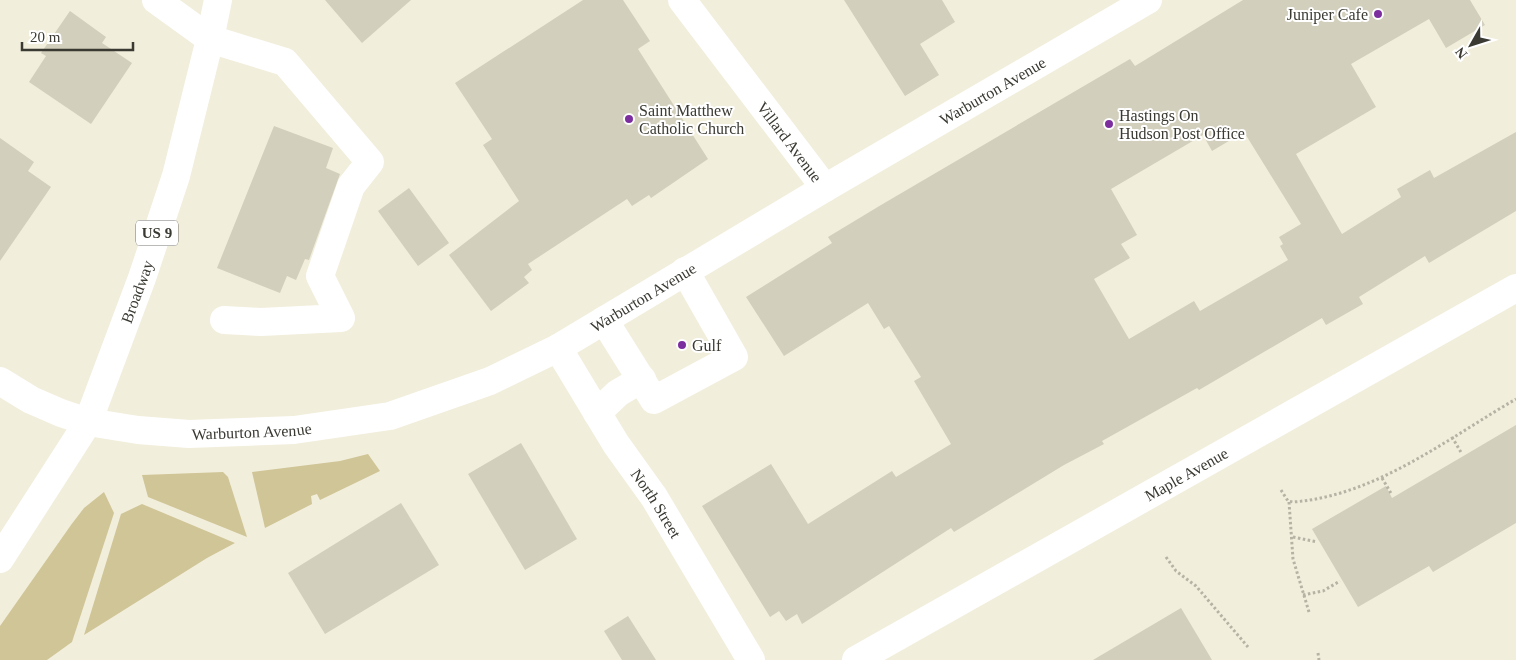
<svg xmlns="http://www.w3.org/2000/svg" width="1516" height="660" viewBox="0 0 1516 660" font-family="Georgia,serif">
<style>
.green{fill:#d0c596}
.building{fill:#d3cfbd;fill-rule:evenodd}
.lines{fill:none;stroke-linecap:round;stroke-linejoin:round}
.path{stroke:#b6b3a5;stroke-width:3;stroke-dasharray:2.5 2.5;stroke-linecap:butt}
.minor{stroke:#fff;stroke-width:28}
.major{stroke:#fff;stroke-width:28}
.poi-dot{fill:#7c2e9f;stroke:#fff;stroke-width:2}
.labels{text-anchor:middle;dominant-baseline:central;stroke-width:4;stroke-linejoin:round;paint-order:stroke}
.shield{fill:#fff;stroke:#757470;stroke-width:1}
.shield-label{font-size:15px;font-weight:bold;fill:#3a3932}
.poi-label{font-size:16px;fill:#3a3932;stroke:#fff;text-anchor:start}
.street-label{font-size:16px;fill:#3a3932;stroke:#fff}
</style>
<rect width="100%" height="100%" fill="#f2eedc"/>
<g class="green">
<path d="M 368,454 L 380,471 L 320,500 L 317,494 L 311,496 L 312,504 L 265,528 L 252,472 L 340,461 Z"/>
<path d="M 223,472 L 228,477 L 247,537 L 148,497 L 142,475 Z"/>
<path d="M 104,492 L 114,513 L 72,642 L 47,660 L 0,660 L 0,626 L 71,525 L 84,508 Z"/>
<path d="M 142,504 L 235,543 L 207,558 L 84,635 L 121,514 Z"/>
</g>
<g class="building">
<path d="M 325,0 L 411,0 L 362,43 Z"/>
<path d="M 583,0 L 623,0 L 650,41 L 638,49 L 708,159 L 651,198 L 649,195 L 632,206 L 627,199 L 528,264 L 532,270 L 524,277 L 529,283 L 491,311 L 449,255 L 519,201 L 483,145 L 492,139 L 455,83 Z"/>
<path d="M 844,0 L 942,0 L 955,22 L 920,44 L 939,75 L 905,96 Z"/>
<path d="M 1243,0 L 1470,0 L 1485,25 L 1446,48 L 1429,19 L 1351,64 L 1376,107 L 1296,154 L 1342,234 L 1401,197 L 1397,189 L 1430,170 L 1434,178 L 1516,132 L 1516,211 L 1429,263 L 1425,256 L 1359,297 L 1363,304 L 1326,325 L 1322,318 L 1199,390 L 1197,388 L 1102,441 L 1104,444 L 1064,465 L 954,532 L 951,528 L 802,624 L 797,614 L 786,621 L 779,611 L 770,617 L 702,506 L 771,464 L 808,524 L 892,471 L 896,477 L 951,444 L 914,381 L 921,377 L 889,326 L 884,329 L 868,303 L 784,356 L 746,297 L 832,243 L 828,237 L 881,205 L 1130,59 L 1135,66 ZM 1244,132 L 1301,224 L 1279,237 L 1283,244 L 1280,246 L 1288,260 L 1200,311 L 1194,301 L 1129,339 L 1094,279 L 1130,258 L 1121,244 L 1137,235 L 1111,189 L 1203,135 L 1212,151 Z"/>
<path d="M 70,11 L 106,37 L 102,43 L 132,63 L 91,124 L 29,82 L 46,56 L 41,53 Z"/>
<path d="M 274,126 L 333,148 L 326,168 L 340,174 L 309,260 L 305,259 L 296,280 L 287,276 L 280,293 L 217,268 Z"/>
<path d="M 0,138 L 34,162 L 28,171 L 51,187 L 0,261 Z"/>
<path d="M 409,188 L 449,243 L 418,266 L 378,211 Z"/>
<path d="M 1516,425 L 1516,523 L 1433,572 L 1429,566 L 1358,607 L 1312,529 L 1386,486 L 1392,498 Z"/>
<path d="M 521,443 L 577,539 L 525,570 L 468,474 Z"/>
<path d="M 401,503 L 439,565 L 325,634 L 288,573 Z"/>
<path d="M 1181,608 L 1212,660 L 1093,660 Z"/>
<path d="M 628,616 L 656,660 L 622,660 L 604,631 Z"/>
</g>
<g class="lines">
<g class="path">
<path d="M 1452,437 L 1462,454"/>
<path d="M 1382,478 L 1392,495"/>
<path d="M 1281,490 L 1288,501 L 1293,502 C 1375,496 1447,439 1516,399"/>
<path d="M 1289,502 L 1293,559 L 1309,612"/>
<path d="M 1293,537 L 1317,542"/>
<path d="M 1166,557 L 1176,571 L 1196,586 L 1248,647"/>
<path d="M 1303,595 L 1323,591 L 1340,581"/>
<path d="M 1318,653 L 1319,660"/>
</g>
<g class="minor">
<path d="M 156,0 L 210,39 L 285,62 L 370,162 L 351,186 L 320,276 L 341,318 L 261,322 L 224,320"/>
<path id="s1" d="M 682,0 L 825,188"/>
<path d="M 604,320 L 654,400 L 734,357 L 685,271"/>
<path id="s2" d="M 558,348 L 616,444 L 654,497 L 751,660"/>
<path id="s3" d="M 0,381 L 31,400 L 61,413 L 88,422 L 138,430 L 189,434 L 294,430 L 390,416 L 490,381 L 558,348 L 825,188 L 1148,0"/>
<path d="M 597,413 L 618,393 L 642,379"/>
<path id="s4" d="M 856,660 L 1516,288"/>
</g>
<path class="major" id="s5" d="M 0,559 L 88,422 L 142,278 L 176,176 L 210,39 L 218,0"/>
</g>
<g class="poi-dot">
<circle cx="1378" cy="14" r="5"/>
<circle cx="629" cy="119" r="5"/>
<circle cx="1109" cy="124" r="5"/>
<circle cx="682" cy="345" r="5"/>
</g>
<g class="labels">
<rect class="shield" x="136" y="220.5" width="42" height="25" rx="4"/>
<g class="shield-label">
<text x="157" y="233">US 9</text>
</g>
<g class="poi-label">
<text x="1368" y="14" text-anchor="end">Juniper Cafe</text>
<text x="639" y="110">Saint Matthew<tspan x="639" dy="18">Catholic Church</tspan></text>
<text x="1119" y="115">Hastings On<tspan x="1119" dy="18">Hudson Post Office</tspan></text>
<text x="692" y="345">Gulf</text>
</g>
<g class="street-label">
<text stroke="none"><textPath href="#s3" startOffset="1088">Warburton Avenue</textPath></text>
<text stroke="none"><textPath href="#s1" startOffset="178">Villard Avenue</textPath></text>
<text stroke="none"><textPath href="#s5" startOffset="302">Broadway</textPath></text>
<text stroke="none"><textPath href="#s3" startOffset="682">Warburton Avenue</textPath></text>
<text stroke="none"><textPath href="#s3" startOffset="262">Warburton Avenue</textPath></text>
<text stroke="none"><textPath href="#s4" startOffset="379">Maple Avenue</textPath></text>
<text stroke="none"><textPath href="#s2" startOffset="184">North Street</textPath></text>
</g>
</g>
<g transform="translate(1471 45) rotate(231)" stroke="#ffffff" stroke-width="4" paint-order="stroke">
<path d="M0-4L9 19L0 12L-9 19Z" fill="#3a3932"/>
<text y="-8" font-size="14" font-weight="bold" text-anchor="middle" fill="#3a3932">N</text>
</g>
<path d="M22 42v8h111v-8" fill="none" stroke="#3a3932" stroke-width="2.5"/>
<text x="30" y="42" font-size="15" fill="#3a3932" stroke="#ffffff" stroke-width="4" paint-order="stroke">20 m</text>
</svg>
